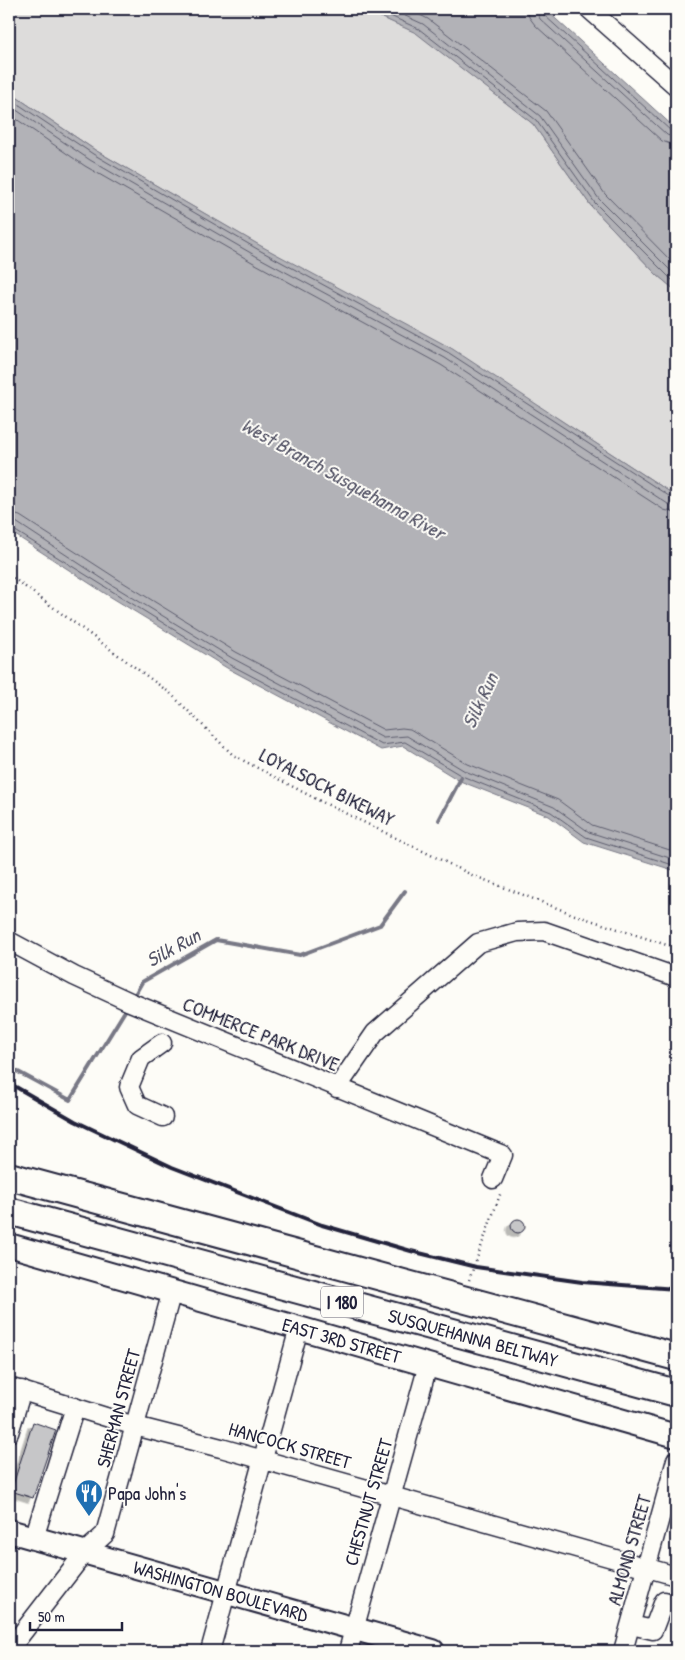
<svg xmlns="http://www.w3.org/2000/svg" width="685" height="1660" viewBox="0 0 685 1660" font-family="'Patrick Hand',sans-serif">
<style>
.green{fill:#dddcdb;stroke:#807f8b}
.water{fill:#b2b2b7;stroke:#787885}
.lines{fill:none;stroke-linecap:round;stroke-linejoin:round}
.shore{stroke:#5c5c6d;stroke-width:1}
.stream{stroke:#787885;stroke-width:4}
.building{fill:#c6c6c8;stroke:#22223b;filter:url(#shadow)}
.minor-casing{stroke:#22223b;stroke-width:21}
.major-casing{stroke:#22223b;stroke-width:26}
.highway-casing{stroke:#22223b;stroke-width:30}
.path{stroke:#22223b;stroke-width:2.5;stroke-dasharray:1 4;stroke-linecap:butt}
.minor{stroke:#fdfcf7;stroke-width:18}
.major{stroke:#fdfcf7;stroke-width:22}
.highway{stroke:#fdfcf7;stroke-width:26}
.rail{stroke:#22223b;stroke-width:4}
.labels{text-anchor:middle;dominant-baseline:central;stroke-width:4;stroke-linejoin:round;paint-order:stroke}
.shield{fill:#fdfcf7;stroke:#646373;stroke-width:1}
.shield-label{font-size:18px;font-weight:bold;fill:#22223b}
.street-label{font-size:19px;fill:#22223b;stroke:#fdfcf7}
.poi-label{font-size:19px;fill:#22223b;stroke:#fdfcf7;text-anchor:start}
.water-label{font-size:20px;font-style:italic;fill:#545466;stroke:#fdfcf7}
</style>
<defs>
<filter id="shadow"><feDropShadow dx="-4.5" dy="4.5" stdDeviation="0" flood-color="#0004"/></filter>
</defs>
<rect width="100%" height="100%" fill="#fdfcf7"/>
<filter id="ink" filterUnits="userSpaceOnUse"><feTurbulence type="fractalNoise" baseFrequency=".02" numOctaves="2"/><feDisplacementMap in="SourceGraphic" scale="10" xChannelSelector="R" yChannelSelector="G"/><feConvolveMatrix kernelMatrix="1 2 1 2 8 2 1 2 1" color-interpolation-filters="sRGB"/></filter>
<g filter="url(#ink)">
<path class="green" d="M 9,9 L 363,9 L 417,33 L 533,124 L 591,206 L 657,275 L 676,291 L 676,496 L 560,420 L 95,150 L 9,92 Z"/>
<g class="water">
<path d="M 363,9 L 545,9 L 676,129 L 676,291 L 657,275 L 591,206 L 533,124 L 416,33 Z"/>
<path d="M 9,92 L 95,150 L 261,246 L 451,348 L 676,496 L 676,871 L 584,842 L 549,816 L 460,781 L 403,746 L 381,750 L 227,668 L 106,594 L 9,531 Z"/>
</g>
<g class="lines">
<g class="shore">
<path d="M 375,9 L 419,29 L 536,120 L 595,203 L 676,284"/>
<path d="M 390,9 L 423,24 L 540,116 L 599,199 L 676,276"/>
<path d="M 408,9 L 428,19 L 546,111 L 605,194 L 676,266"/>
<path d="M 528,9 L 529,17 L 535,25 L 662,141 L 676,146"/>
<path d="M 536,9 L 540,19 L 667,135 L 676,138"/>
<path d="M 542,9 L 544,15 L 671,131 L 676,132"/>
<path d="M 9,98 L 93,154 L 259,250 L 449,353 L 672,498 L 676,499"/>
<path d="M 9,105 L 90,160 L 256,256 L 445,358 L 668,504 L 676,506"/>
<path d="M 9,114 L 85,166 L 252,262 L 441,365 L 664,510 L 676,513"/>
<path d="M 9,513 L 20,516 L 116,578 L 236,652 L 384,730 L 402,728 L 410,729 L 468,764 L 558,800 L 592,825 L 676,852"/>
<path d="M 9,520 L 16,522 L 112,585 L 232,658 L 383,738 L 407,736 L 465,771 L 554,807 L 589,832 L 676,860"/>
<path d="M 9,527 L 229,664 L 382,745 L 405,742 L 462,776 L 551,812 L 586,837 L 676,866"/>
</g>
<g class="stream">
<path d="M 439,820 L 461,778"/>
<path d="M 133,998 L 142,982 L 216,940 L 300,955 L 380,925 L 405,891"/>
<path d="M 9,1067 L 70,1100 L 128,1006"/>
</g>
</g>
<g class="building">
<circle cx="518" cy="1226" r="7"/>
<path d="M 33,1422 L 56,1430 L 33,1498 L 11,1491 Z"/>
</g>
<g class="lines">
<g class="minor-casing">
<g id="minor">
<path d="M 589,9 L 676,86"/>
<path d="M 9,941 L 74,976 L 130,1002 L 503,1155 L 493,1179"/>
<path d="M 162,1043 L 141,1058 L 129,1087 L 137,1105 L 163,1117"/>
<path d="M 337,1088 L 375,1033 L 478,943 L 517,932 L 544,931 L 676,977"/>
<path d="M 9,1387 L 135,1426 L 221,1448 L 676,1576"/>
<path d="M 9,1433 L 22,1390"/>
<path d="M 34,1538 L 75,1407"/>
<path d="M 631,1625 L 653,1630 L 664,1601 L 676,1604"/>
<path d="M 9,1650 L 85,1552 L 105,1534 L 172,1291"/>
<path d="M 210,1651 L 299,1328"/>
<path d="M 348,1651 L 428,1365"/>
<path d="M 623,1651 L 676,1460"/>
</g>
</g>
<g class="major-casing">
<g id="major">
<path id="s1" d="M 9,1245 L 676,1436"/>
<path id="s2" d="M 9,1531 L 433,1651"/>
</g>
</g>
<g class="highway-casing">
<g id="highway">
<path d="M 9,1176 L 676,1357"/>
<path id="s3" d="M 9,1211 L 676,1393"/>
</g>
</g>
<g class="path">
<path d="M 9,575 L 170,693 L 233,755 L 316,799 L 472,875 L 575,915 L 676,948"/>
<path d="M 469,1280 L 501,1192"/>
</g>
<use href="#minor" class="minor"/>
<use href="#major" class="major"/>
<use href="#highway" class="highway"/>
<path class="rail" d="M 9,1083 L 75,1121 L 172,1167 L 322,1225 L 411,1251 L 476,1267 L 582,1282 L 676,1289"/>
</g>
</g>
<defs>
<g id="restaurant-pin" transform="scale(1.4375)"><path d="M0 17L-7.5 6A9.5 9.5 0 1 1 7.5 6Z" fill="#1f6fb2" stroke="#fdfcf7"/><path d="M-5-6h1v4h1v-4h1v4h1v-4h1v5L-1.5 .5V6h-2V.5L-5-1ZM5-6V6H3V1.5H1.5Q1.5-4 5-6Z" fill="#fff"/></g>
</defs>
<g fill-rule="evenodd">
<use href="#restaurant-pin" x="89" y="1493"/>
</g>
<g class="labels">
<rect class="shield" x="321" y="1286.5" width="42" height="31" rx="4"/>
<g class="shield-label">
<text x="342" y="1302">I 180</text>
</g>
<g class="street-label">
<text transform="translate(327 787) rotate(27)">LOYALSOCK BIKEWAY</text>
<text transform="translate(261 1034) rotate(22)">COMMERCE PARK DRIVE</text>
<text stroke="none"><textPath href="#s3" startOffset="481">SUSQUEHANNA BELTWAY</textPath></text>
<text stroke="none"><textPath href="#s1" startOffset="346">EAST 3RD STREET</textPath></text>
<text transform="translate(118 1408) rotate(-75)">SHERMAN STREET</text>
<text transform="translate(290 1445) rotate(16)">HANCOCK STREET</text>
<text transform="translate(368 1502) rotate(-74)">CHESTNUT STREET</text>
<text transform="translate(629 1550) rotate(-74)">ALMOND STREET</text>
<text stroke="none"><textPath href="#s2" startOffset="220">WASHINGTON BOULEVARD</textPath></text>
</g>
<g class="poi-label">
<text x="108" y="1493">Papa John's</text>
</g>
<g class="water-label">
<text transform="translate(344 478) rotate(29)">West Branch Susquehanna River</text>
<text transform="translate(479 700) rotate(-65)">Silk Run</text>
<text transform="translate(173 947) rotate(-29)">Silk Run</text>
</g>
</g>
<rect width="685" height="1660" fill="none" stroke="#fdfcf7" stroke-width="30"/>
<rect x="15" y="15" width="655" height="1630" fill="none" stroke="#22223b" stroke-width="2" filter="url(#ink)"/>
<path d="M30 1622v8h92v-8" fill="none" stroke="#22223b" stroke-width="2.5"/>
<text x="38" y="1622" font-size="15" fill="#22223b" stroke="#fdfcf7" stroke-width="4" paint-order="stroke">50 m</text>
</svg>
